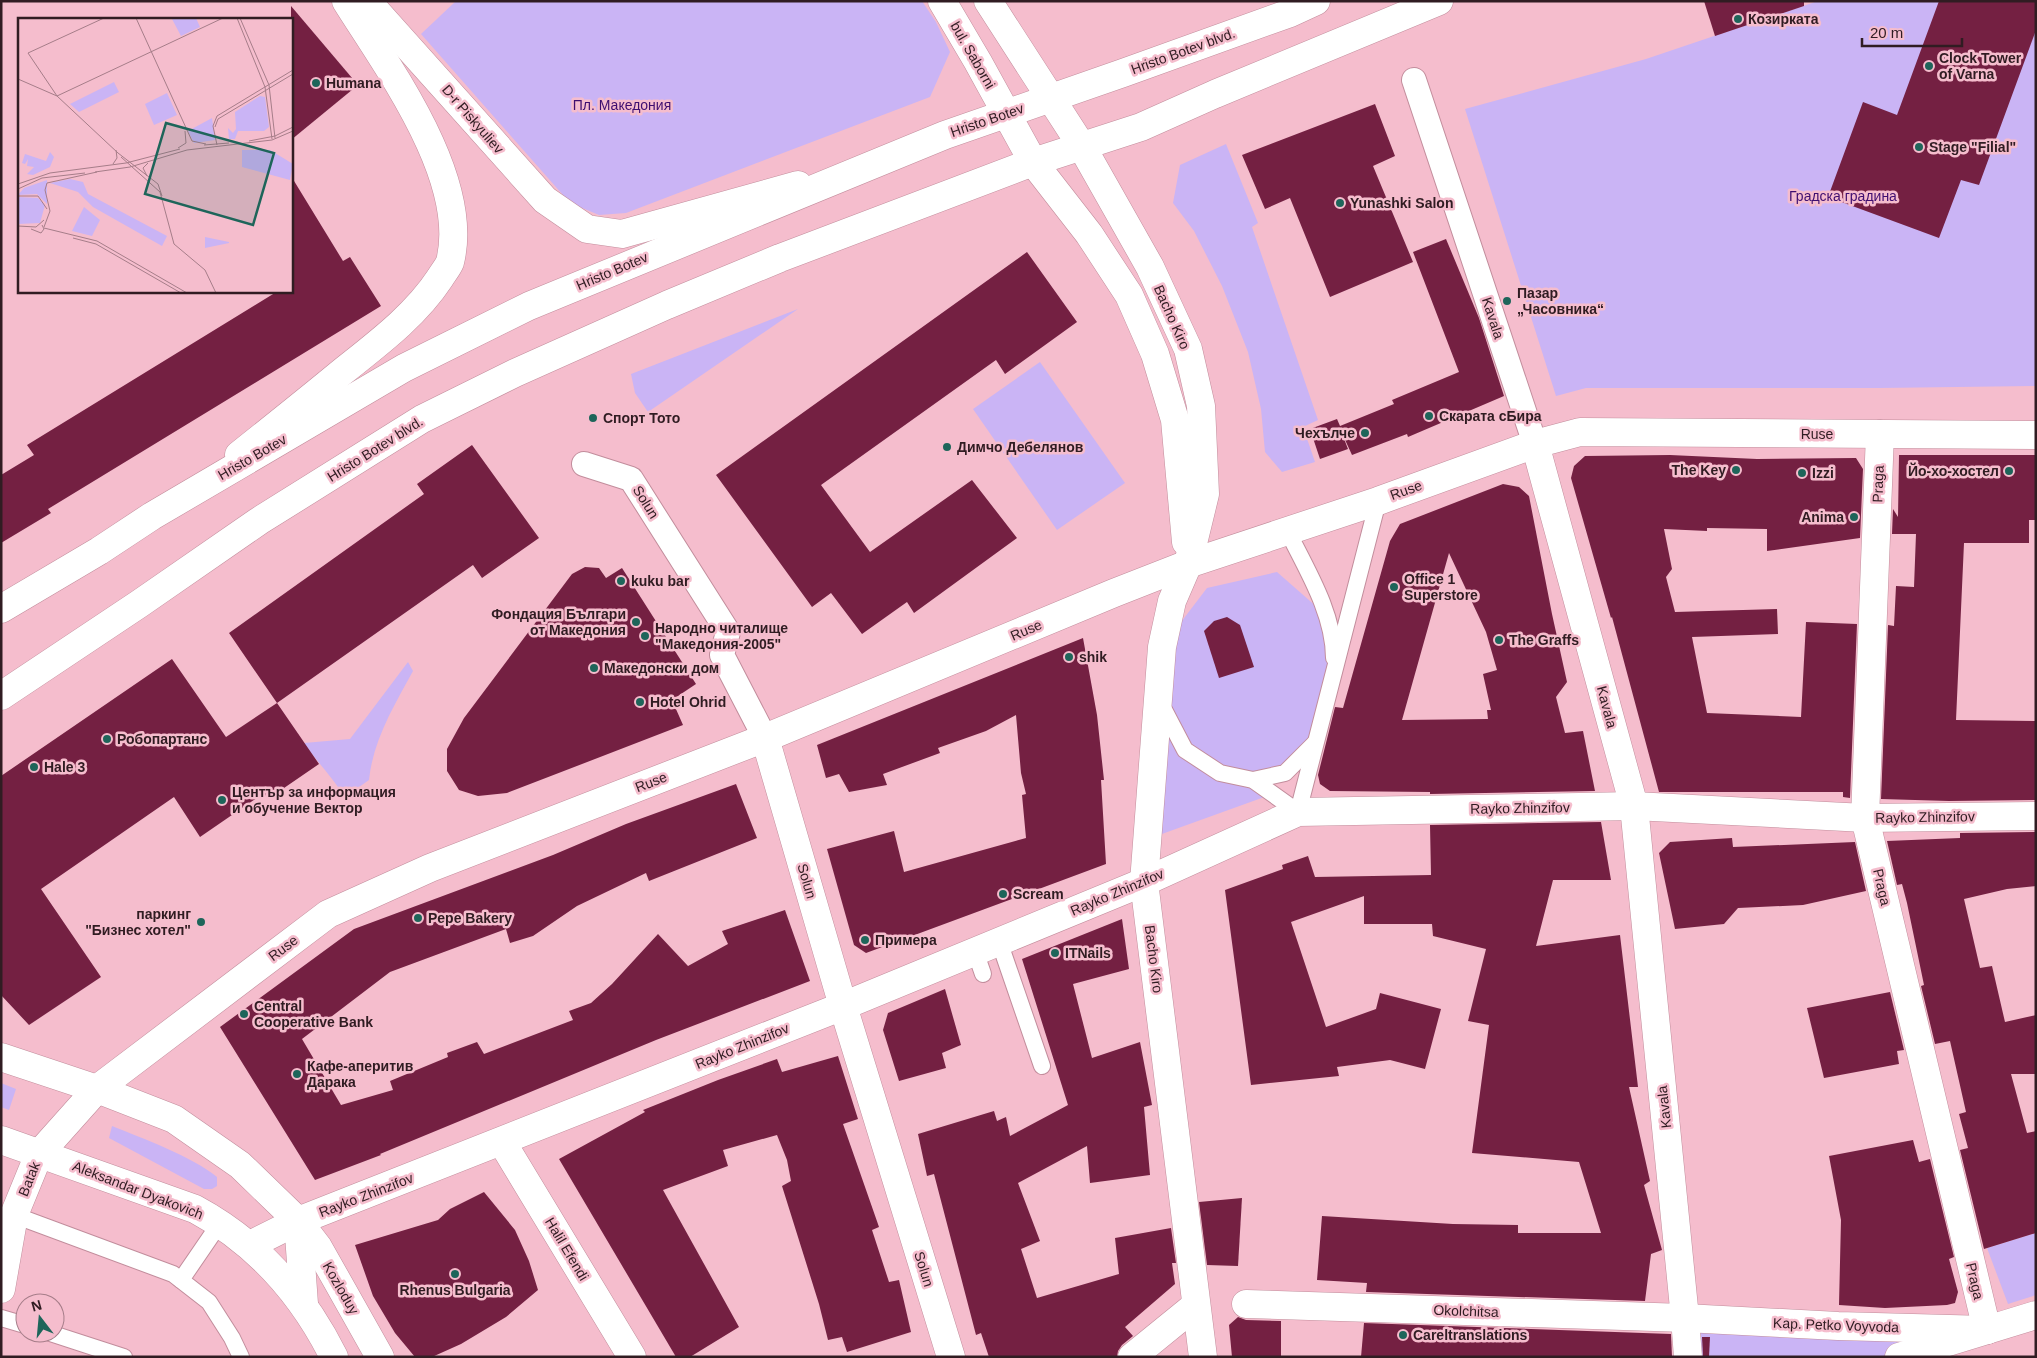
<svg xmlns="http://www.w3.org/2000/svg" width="2037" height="1358" viewBox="0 0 2037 1358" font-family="Helvetica,sans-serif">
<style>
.green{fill:#cab4f5}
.building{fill:#742042;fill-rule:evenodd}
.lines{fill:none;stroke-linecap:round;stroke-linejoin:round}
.service-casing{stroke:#c28d9c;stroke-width:18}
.pedestrian-casing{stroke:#c28d9c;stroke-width:26}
.minor-casing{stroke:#c28d9c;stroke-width:29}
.tertiary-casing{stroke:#c28d9c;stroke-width:29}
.primary-casing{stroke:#c28d9c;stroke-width:29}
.service{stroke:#fff;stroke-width:16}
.pedestrian{stroke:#fff;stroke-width:24}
.minor{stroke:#fff;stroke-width:28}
.tertiary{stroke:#fff;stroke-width:28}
.primary{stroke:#fff;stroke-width:28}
.poi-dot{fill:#1e655a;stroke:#f5bdcd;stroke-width:2}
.labels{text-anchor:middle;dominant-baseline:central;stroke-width:5;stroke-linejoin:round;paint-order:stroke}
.poi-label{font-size:14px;font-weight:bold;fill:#301c22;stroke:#f5bdcd;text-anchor:start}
.street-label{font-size:14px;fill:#301c22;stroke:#f5bdcd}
.park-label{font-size:14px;fill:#3f0e70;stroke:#f5bdcd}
.inset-road{fill:none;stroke:#a67d89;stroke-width:1}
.view{fill:#1e655a;fill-opacity:0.15;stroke:#1e655a;stroke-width:2.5}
.inset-edge{fill:none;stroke:#301c22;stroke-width:2.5}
</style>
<rect width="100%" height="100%" fill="#f5bdcd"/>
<g class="green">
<path d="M 456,1 L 922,1 L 936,22 L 950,52 L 930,97 L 626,213 L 599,215 L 570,203 L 421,34 Z"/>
<path d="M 1818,1 L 2036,1 L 2036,386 L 1879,388 L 1586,388 L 1556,396 L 1465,109 L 1646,59 Z"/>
<path d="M 1226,144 L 1258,223 L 1252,227 L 1318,420 L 1303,427 L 1315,462 L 1282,472 L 1265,452 L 1261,409 L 1248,352 L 1222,286 L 1194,231 L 1173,203 L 1180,165 Z"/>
<path d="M 798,309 L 648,412 L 635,393 L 631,374 Z"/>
<path d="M 1040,362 L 1125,483 L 1057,530 L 973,409 Z"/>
<path d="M 1277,572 L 1326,615 L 1334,650 L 1316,743 L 1285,773 L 1253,780 L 1273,794 L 1148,839 L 1162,647 L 1207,588 Z"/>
<path d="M 408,662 L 413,671 C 394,706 373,740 369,780 L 345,797 C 333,778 317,762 304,743 L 350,739 Z"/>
<path d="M 1,1083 L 16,1089 L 9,1110 L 1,1107 Z"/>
<path d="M 112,1126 C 144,1139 191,1156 217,1177 L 217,1186 L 212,1189 L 204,1189 L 109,1138 Z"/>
<path d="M 2036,1233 L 2036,1295 L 2008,1304 L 1987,1248 Z"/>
<path d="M 1685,1318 L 1987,1330 L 1899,1357 L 1688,1357 Z"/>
</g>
<g class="building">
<path d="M 1704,1 L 1804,1 L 1804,6 L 1715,36 Z"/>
<path d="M 1939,1 L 2036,1 L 2036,30 L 1979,185 L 1961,180 L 1939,238 L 1828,197 L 1863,102 L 1897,115 Z"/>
<path d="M 291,6 L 358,85 L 291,140 Z"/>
<path d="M 1375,104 L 1395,156 L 1373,166 L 1413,262 L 1330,297 L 1290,198 L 1265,209 L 1242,155 Z"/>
<path d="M 291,176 L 343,261 L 350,257 L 381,306 L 48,509 L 51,513 L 1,543 L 1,475 L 34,455 L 27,445 L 278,291 L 291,291 Z"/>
<path d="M 1446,239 L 1479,318 L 1504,396 L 1408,437 L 1407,434 L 1352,455 L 1341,431 L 1348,449 L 1320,459 L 1310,429 L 1337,419 L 1340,426 L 1394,404 L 1392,400 L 1459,372 L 1413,252 Z"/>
<path d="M 1027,252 L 1077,322 L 1005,374 L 996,360 L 821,485 L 870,552 L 972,480 L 1017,538 L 914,613 L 907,602 L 862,634 L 831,593 L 812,607 L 716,475 Z"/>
<path d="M 472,445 L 539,538 L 482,578 L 473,565 L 277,703 L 229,633 L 424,494 L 417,484 Z"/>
<path d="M 1670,455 L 1757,459 L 1856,458 L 1863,469 L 1860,538 L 1767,551 L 1767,529 L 1707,528 L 1707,531 L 1664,529 L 1672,569 L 1666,577 L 1675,612 L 1777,609 L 1778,634 L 1692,637 L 1707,713 L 1801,717 L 1806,622 L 1857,624 L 1850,798 L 1843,797 L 1843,792 L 1659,792 L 1612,617 L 1611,618 L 1571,478 L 1574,466 L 1585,456 Z"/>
<path d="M 1899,455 L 2036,455 L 2036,520 L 2029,520 L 2029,543 L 1964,543 L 1956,720 L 2036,721 L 2036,800 L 1949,801 L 1881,799 L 1888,625 L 1894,626 L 1896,586 L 1914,587 L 1916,534 L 1892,534 L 1893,509 L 1898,517 Z"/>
<path d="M 1503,484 L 1519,487 L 1529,496 L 1552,614 L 1567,682 L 1556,697 L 1565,733 L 1583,731 L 1595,791 L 1430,794 L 1430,792 L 1330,791 L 1320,784 L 1318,775 L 1335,707 L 1343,708 L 1390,541 L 1400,524 ZM 1449,553 L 1486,632 L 1497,670 L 1483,674 L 1491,710 L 1487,710 L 1488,719 L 1402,720 Z"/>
<path d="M 585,567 L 599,568 L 606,578 L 622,568 L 696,684 L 672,700 L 683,725 L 507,793 L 478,796 L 459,790 L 447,771 L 447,749 L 464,718 L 572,574 Z"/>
<path d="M 1227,617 L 1240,625 L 1254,667 L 1219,678 L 1204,631 L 1214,621 Z"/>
<path d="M 1083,638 L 1097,715 L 1104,780 L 1101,780 L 1106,864 L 866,953 L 854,945 L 827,849 L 894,831 L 904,872 L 1026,838 L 1022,795 L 1026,794 L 1021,773 L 1016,715 L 986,731 L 938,748 L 940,753 L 883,774 L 887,785 L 849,792 L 839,774 L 826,778 L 817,745 Z"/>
<path d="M 172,659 L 226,737 L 277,703 L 319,764 L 268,799 L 264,793 L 200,837 L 174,797 L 41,889 L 101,977 L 29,1025 L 1,995 L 1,776 Z"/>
<path d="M 736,784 L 757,838 L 649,881 L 646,873 L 577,906 L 533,936 L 510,943 L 506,929 L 390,972 L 302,1039 L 341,1105 L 393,1090 L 390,1081 L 448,1057 L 447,1053 L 477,1042 L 484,1054 L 573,1020 L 569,1011 L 591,1003 L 612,984 L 658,934 L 688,966 L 728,944 L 722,931 L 785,910 L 810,981 L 656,1040 L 380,1154 L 381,1155 L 315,1180 L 220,1027 L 354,929 L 553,855 L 626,824 Z"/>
<path d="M 1601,822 L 1611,880 L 1553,880 L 1536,946 L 1620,935 L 1638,1087 L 1629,1087 L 1650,1181 L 1644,1185 L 1662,1250 L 1651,1254 L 1645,1301 L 1366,1292 L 1367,1283 L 1317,1280 L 1322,1216 L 1453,1224 L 1518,1225 L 1518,1233 L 1601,1233 L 1579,1162 L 1472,1153 L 1489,1025 L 1468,1021 L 1486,949 L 1433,936 L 1432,924 L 1364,924 L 1364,896 L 1291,922 L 1326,1027 L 1376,1009 L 1380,993 L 1441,1009 L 1425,1069 L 1390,1060 L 1337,1067 L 1339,1076 L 1251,1085 L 1225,890 L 1283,869 L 1282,865 L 1308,856 L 1315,877 L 1431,875 L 1430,825 Z"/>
<path d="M 2036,832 L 2036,886 L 2007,889 L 1964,899 L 1980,968 L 1992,966 L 2005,1022 L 2036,1015 L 2036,1074 L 2011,1074 L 2027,1133 L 2036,1131 L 2036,1233 L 1984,1249 L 1960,1150 L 1968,1148 L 1959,1114 L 1966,1112 L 1950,1041 L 1935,1044 L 1921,986 L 1924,985 L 1907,903 L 1902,884 L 1897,885 L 1887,841 L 1960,838 L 1960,833 Z"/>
<path d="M 1732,838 L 1733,847 L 1855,842 L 1866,891 L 1803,905 L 1738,908 L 1724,924 L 1675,929 L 1659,853 L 1670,842 Z"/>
<path d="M 1122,919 L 1129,969 L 1073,984 L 1092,1058 L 1140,1042 L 1152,1105 L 1144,1107 L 1150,1175 L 1090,1183 L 1087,1146 L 1018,1183 L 1040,1241 L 1021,1249 L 1037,1298 L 1119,1274 L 1115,1238 L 1171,1228 L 1176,1263 L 1172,1263 L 1175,1284 L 1125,1327 L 1133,1336 L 1122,1345 L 1118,1351 L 1117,1357 L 989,1357 L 981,1333 L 976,1335 L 934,1174 L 927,1176 L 918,1134 L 994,1111 L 997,1121 L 1006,1117 L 1010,1136 L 1068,1105 L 1022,959 Z"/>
<path d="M 945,989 L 961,1045 L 942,1053 L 946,1068 L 899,1081 L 883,1030 L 888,1013 Z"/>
<path d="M 1890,992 L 1904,1050 L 1897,1051 L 1899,1064 L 1824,1078 L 1807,1008 Z"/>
<path d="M 838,1056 L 858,1119 L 843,1124 L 879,1227 L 872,1230 L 889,1282 L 899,1280 L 911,1332 L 847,1352 L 842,1337 L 828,1340 L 819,1304 L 782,1186 L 791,1181 L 787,1160 L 777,1135 L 723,1150 L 728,1166 L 663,1190 L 739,1327 L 690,1357 L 676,1357 L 559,1159 L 645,1112 L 643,1110 L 718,1080 L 777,1059 L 782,1072 Z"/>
<path d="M 1913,1140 L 1919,1162 L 1930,1159 L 1954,1257 L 1949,1259 L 1958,1292 L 1955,1303 L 1947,1305 L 1885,1308 L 1839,1305 L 1841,1220 L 1829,1156 Z"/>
<path d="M 484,1192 L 515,1230 L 529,1261 L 538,1290 L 506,1317 L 461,1344 L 432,1357 L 415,1357 L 395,1333 L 373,1296 L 355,1245 L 438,1220 L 450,1209 Z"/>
<path d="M 1242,1198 L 1238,1266 L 1207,1265 L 1199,1202 Z"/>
<path d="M 1238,1317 L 1246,1320 L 1281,1321 L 1281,1357 L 1232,1357 L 1229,1325 Z"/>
<path d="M 1364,1323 L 1671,1334 L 1672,1357 L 1361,1357 Z"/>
<path d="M 1702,1337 L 1710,1337 L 1709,1357 L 1703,1357 Z"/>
</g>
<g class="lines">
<g class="service-casing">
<g id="service">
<path d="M 1288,532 C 1307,570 1334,614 1334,658"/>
<path d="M 1161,704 L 1185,750 L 1220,773 L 1253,780 L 1298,812 L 1378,501"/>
<path d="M 1253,780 L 1285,773 L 1315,743"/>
<path d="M 999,941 L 1042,1066"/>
<path d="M 975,951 L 983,974"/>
<path d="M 14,1215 L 173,1274 L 209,1302 L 232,1338 L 241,1357"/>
<path d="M 181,1280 L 220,1223"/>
<path d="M 1,1318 L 25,1325"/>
<path d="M 50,1333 L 124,1357"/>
</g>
</g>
<g class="pedestrian-casing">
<g id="pedestrian">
<path d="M 1414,80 L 1535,444"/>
<path d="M 584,464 L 631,479 L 728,632 L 722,655 L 765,738"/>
</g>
</g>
<g class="minor-casing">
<g id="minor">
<path d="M 1081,145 L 1150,267 L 1188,349 L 1201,406 L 1205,494 L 1188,564 L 1172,601 L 1162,647 L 1144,882 L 1203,1357"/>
<path d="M 1033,162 L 1089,234 L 1129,295 L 1155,354 L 1175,420 L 1186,542"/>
<path d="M 1880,434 L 1865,818 L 1987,1330"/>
<path d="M 1535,444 L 1634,806 L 1685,1318 L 1688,1357"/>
<path d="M 765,738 L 843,1006 L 951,1357"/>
<path d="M 502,1142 L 632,1357"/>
<path d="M 298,1221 L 318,1247 L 380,1357"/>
<path d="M 250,1245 L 298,1221 L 843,1006 L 1144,882 L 1298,812 L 1634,806 L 1865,818 L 2036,816"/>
<path d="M 1,1289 L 14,1215 L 39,1154 L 97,1089 L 328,914 L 430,868 L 765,738 L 1114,593 L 1188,564 L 1378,501 L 1535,444 L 1580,432 L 2036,435"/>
<path d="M 1246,1304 L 1685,1318 L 1838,1326 L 1987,1330"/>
<path d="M 1132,1357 L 1196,1305"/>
<path d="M 1899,1357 L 2036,1315"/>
</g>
</g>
<g class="tertiary-casing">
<g id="tertiary">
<path d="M 367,1 L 545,200 L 587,229 L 622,234 L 798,185"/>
<path d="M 942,1 L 978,62 L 1033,162"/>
<path d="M 988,1 L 1081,145"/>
<path d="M 239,455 C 273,428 308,400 342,372 C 377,344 415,316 440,278 C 443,273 448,267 450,262 C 471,179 388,68 346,1"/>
<path d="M 1,1057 L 97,1089 L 174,1119 L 240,1165 L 298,1221 L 304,1304"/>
<path d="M 1,1140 L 195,1209 C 258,1243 302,1293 334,1357"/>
</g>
</g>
<g class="primary-casing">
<g id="primary">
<path d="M 1,609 L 99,551 L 152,516 L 404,368 L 529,306 L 945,135 L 1123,73 L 1290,13 L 1316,1"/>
<path d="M 1,696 L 139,604 L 259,521 L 422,419 L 515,373 L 667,305 L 780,258 L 1033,162 L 1141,127 L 1215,94 L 1439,1"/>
</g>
</g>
<use href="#service" class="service"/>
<use href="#pedestrian" class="pedestrian"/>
<use href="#minor" class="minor"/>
<use href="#tertiary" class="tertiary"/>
<use href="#primary" class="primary"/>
</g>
<g class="poi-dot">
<circle cx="1738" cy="19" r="5"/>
<circle cx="1929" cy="66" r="5"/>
<circle cx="316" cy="83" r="5"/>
<circle cx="1919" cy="147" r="5"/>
<circle cx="1340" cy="203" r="5"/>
<circle cx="1507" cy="301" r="5"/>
<circle cx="1429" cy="416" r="5"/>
<circle cx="593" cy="418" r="5"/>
<circle cx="1365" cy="433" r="5"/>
<circle cx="947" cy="447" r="5"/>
<circle cx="1736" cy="470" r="5"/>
<circle cx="2009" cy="471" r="5"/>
<circle cx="1802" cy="473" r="5"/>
<circle cx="1854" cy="517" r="5"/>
<circle cx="621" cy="581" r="5"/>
<circle cx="1394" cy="587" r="5"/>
<circle cx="636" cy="622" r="5"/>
<circle cx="645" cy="636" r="5"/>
<circle cx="1499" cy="640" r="5"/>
<circle cx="1069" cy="657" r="5"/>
<circle cx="594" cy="668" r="5"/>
<circle cx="640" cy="702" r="5"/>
<circle cx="107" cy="739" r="5"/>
<circle cx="34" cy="767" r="5"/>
<circle cx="222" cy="800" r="5"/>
<circle cx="1003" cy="894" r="5"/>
<circle cx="418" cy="918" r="5"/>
<circle cx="201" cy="922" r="5"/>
<circle cx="865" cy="940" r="5"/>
<circle cx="1055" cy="953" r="5"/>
<circle cx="244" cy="1014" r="5"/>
<circle cx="297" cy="1074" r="5"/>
<circle cx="455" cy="1274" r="5"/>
<circle cx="1403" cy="1335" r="5"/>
</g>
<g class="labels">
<g class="poi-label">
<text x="1748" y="19">Козирката</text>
<text x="1939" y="58">Clock Tower<tspan x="1939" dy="16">of Varna</tspan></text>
<text x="326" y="83">Humana</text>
<text x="1929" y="147">Stage "Filial"</text>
<text x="1350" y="203">Yunashki Salon</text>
<text x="1517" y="293">Пазар<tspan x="1517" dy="16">„Часовника“</tspan></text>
<text x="1439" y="416">Скарата сБира</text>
<text x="603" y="418">Спорт Тото</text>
<text x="1355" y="433" text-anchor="end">Чехълче</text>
<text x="957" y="447">Димчо Дебелянов</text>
<text x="1726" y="470" text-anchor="end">The Key</text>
<text x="1999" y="471" text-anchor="end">Йо-хо-хостел</text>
<text x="1812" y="473">Izzi</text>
<text x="1844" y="517" text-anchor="end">Anima</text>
<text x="1404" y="579">Office 1<tspan x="1404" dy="16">Superstore</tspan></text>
<text x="631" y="581">kuku bar</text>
<text x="626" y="614" text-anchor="end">Фондация Българи<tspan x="626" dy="16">от Македония</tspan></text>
<text x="655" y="628">Народно читалище<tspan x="655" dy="16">"Македония-2005"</tspan></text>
<text x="1509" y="640">The Graffs</text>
<text x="1079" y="657">shik</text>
<text x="604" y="668">Македонски дом</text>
<text x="650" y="702">Hotel Ohrid</text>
<text x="117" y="739">Робопартанс</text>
<text x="44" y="767">Hale 3</text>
<text x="232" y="792">Център за информация<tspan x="232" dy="16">и обучение Вектор</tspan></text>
<text x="1013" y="894">Scream</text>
<text x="191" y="914" text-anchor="end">паркинг<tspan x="191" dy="16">"Бизнес хотел"</tspan></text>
<text x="428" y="918">Pepe Bakery</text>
<text x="875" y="940">Примера</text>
<text x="1065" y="953">ITNails</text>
<text x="254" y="1006">Central<tspan x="254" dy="16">Cooperative Bank</tspan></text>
<text x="307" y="1066">Кафе-аперитив<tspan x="307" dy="16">Дарака</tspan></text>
<text x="455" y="1290" text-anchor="middle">Rhenus Bulgaria</text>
<text x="1413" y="1335">Careltranslations</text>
</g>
<g class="street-label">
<text transform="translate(1183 51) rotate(-20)">Hristo Botev blvd.</text>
<text transform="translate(973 55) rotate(60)">bul. Saborni</text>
<text transform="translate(473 119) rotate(49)">D-r Piskyuliev</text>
<text transform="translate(987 120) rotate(-19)">Hristo Botev</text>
<text transform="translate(612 271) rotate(-23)">Hristo Botev</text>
<text transform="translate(1172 317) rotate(66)">Bacho Kiro</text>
<text transform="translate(1493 318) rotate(72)">Kavala</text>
<text x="1817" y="434">Ruse</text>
<text transform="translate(375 449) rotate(-32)">Hristo Botev blvd.</text>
<text transform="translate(252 457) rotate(-30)">Hristo Botev</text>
<text transform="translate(1878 484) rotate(-88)">Praga</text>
<text transform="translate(1406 490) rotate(-20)">Ruse</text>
<text transform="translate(646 502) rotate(58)">Solun</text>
<text transform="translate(1026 630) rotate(-23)">Ruse</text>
<text transform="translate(1607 707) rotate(75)">Kavala</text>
<text transform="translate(651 782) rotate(-21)">Ruse</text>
<text transform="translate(1520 808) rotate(-1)">Rayko Zhinzifov</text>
<text transform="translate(1925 817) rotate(-1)">Rayko Zhinzifov</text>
<text transform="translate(807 881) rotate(74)">Solun</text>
<text transform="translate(1882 887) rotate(77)">Praga</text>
<text transform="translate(1117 892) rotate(-23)">Rayko Zhinzifov</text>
<text transform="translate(283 948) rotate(-37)">Ruse</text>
<text transform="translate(1154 959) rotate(83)">Bacho Kiro</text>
<text transform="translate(742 1046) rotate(-22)">Rayko Zhinzifov</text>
<text transform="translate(1664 1107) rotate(-96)">Kavala</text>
<text transform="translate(29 1179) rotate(-68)">Batak</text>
<text transform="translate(138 1190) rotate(21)">Aleksandar Dyakovich</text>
<text transform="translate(366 1195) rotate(-21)">Rayko Zhinzifov</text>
<text transform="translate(567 1249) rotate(59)">Halil Efendi</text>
<text transform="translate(924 1269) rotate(73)">Solun</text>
<text transform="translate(1975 1281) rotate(77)">Praga</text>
<text transform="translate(341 1288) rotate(60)">Kozloduy</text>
<text transform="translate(1466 1311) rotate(2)">Okolchitsa</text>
<text transform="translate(1836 1325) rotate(2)">Kap. Petko Voyvoda</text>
</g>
<g class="park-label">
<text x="622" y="105">Пл. Македония</text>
<text x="1843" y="196">Градска градина</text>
</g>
</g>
<g transform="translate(18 18)">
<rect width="275" height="275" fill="#f5bdcd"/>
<path d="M 178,0 L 182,9 L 163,18 L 154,1 ZM 96,64 L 101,74 L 61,94 L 52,86 ZM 149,75 L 159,97 L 136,107 L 127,86 ZM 242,78 L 247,79 L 251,109 L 246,113 L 220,113 L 217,121 L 211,121 L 210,110 L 215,115 L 218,111 L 217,94 ZM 194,100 L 197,122 L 176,125 L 170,113 ZM 224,132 L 252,132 L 257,135 L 275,146 L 272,162 L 224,149 ZM 32,134 L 36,139 L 32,149 L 15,157 L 9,156 L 16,149 L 9,148 L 10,141 L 7,146 L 4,145 L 7,136 L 28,143 ZM 52,161 L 65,164 L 70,176 L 149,218 L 144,228 L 75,189 L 60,174 L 32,165 ZM 29,162 L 29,186 L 19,176 L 0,177 L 6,170 ZM 0,179 L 20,180 L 27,187 L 22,205 L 0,206 ZM 66,189 L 82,202 L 74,218 L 54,213 ZM 187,219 L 211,224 L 211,225 L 187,230 Z" fill="#cab4f5"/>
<path class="inset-road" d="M 86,0 L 10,35 L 39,78 L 100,135 L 140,166 L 144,178M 118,0 L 174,123 L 188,126M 219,0 L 247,69 L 254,121M 222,0 L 251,67 L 257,120M 0,61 L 39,78M 39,78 L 205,0M 197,109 L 200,101 L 275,56M 231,123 L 257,118 L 275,109M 186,127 L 211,125M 199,127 L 195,108 L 199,98 L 275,52M 160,130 L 168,125 L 167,113M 103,139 L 142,174 L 156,226 L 187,252 L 198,275M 95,146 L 99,140 L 98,132M 77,154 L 112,149 L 169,132 L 254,122 L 275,113M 129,158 L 125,150 L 130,145M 0,166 L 32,155 L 108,145 L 162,131M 0,171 L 24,160 L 67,155M 0,178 L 20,178 L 29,191M 0,208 L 18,209 L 26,202M 26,209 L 32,193 L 27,172 L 29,165 L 79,154M 26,210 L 79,223 L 169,275M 13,211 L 23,215 L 26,211 L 24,207M 55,220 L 78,226 L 163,275"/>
<path class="view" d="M 148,105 L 256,135 L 235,207 L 127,176 Z"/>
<rect width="275" height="275" class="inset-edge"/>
</g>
<rect width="2037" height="1358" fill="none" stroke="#301c22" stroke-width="5"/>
<g transform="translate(40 1318) rotate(344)"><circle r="24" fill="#f5bdcd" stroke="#a67d89"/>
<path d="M0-4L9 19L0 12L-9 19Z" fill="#1e655a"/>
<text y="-8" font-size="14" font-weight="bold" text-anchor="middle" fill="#301c22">N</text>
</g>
<path d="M1862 38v8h100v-8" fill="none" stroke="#301c22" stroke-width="2.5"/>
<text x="1870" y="38" font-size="15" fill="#301c22" stroke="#f5bdcd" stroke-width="4" paint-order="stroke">20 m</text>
</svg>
